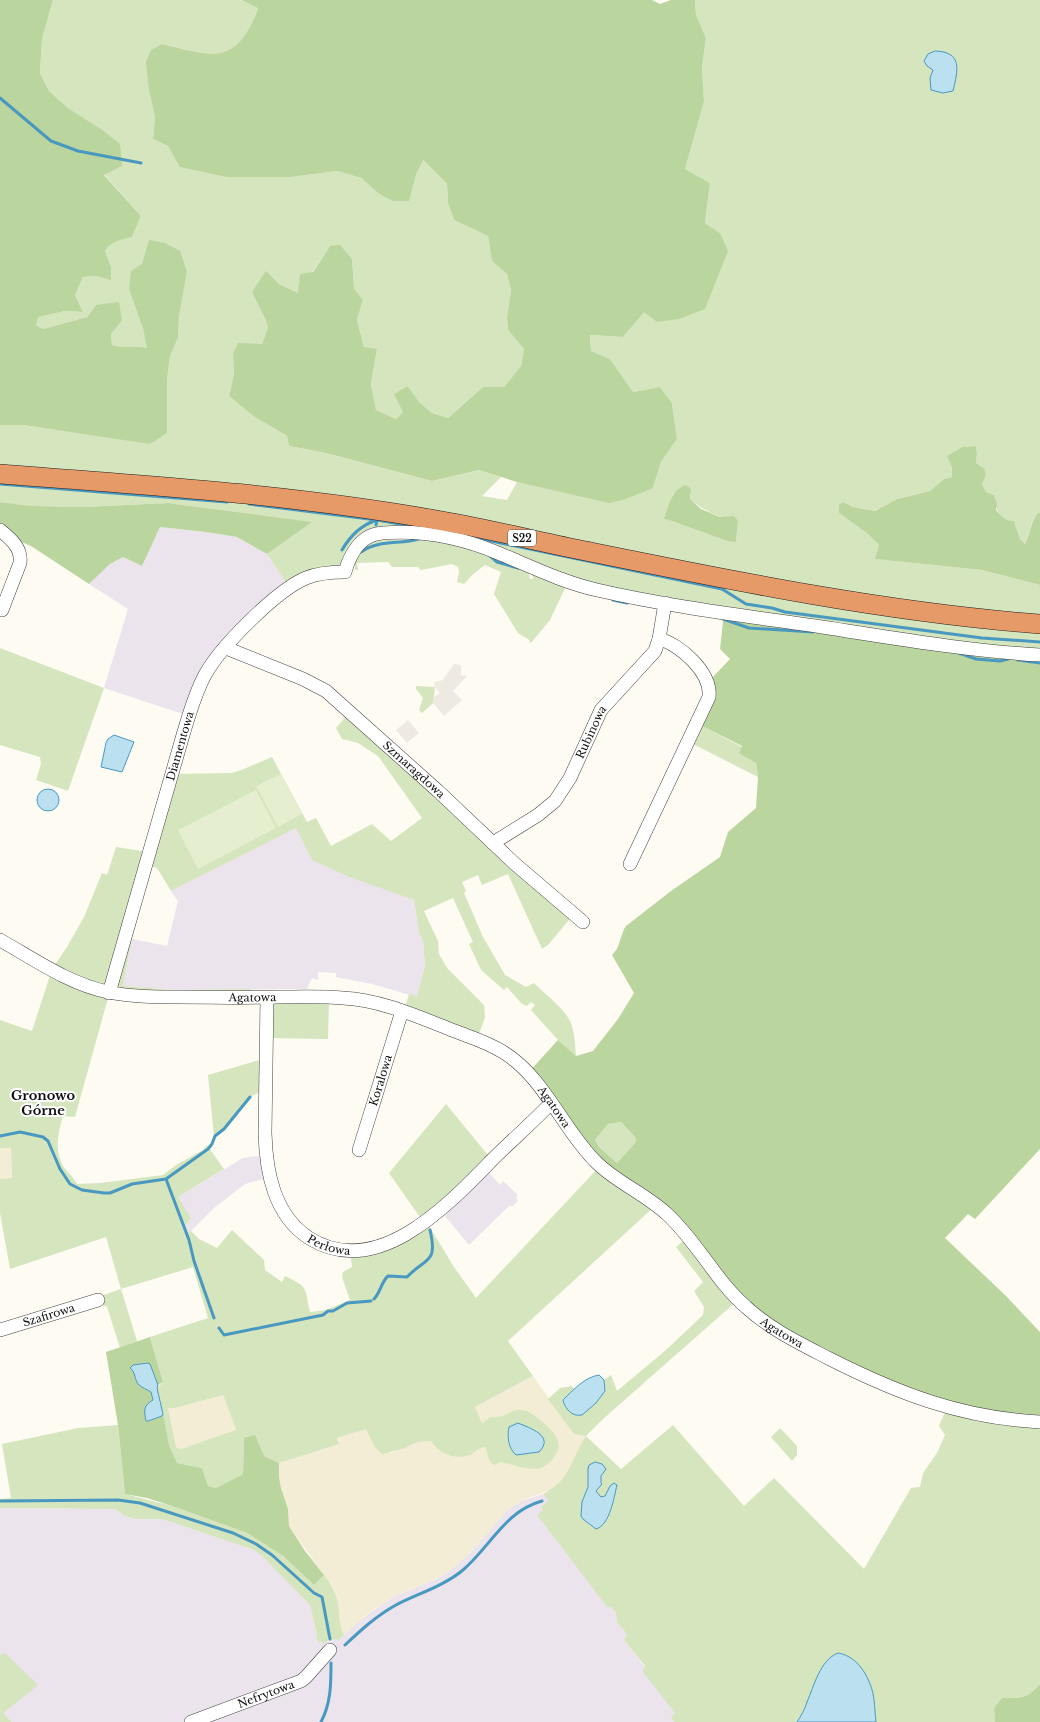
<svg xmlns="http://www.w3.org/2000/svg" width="1040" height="1722" viewBox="0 0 1040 1722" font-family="'Libre Baskerville',serif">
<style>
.industrial{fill:#ebe4ec}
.farmland{fill:#f2edd4}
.green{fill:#d5e5be;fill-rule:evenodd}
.forest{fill:#bbd59f;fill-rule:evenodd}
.pitch{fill:#e5eecf}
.plaza{fill:#eeeae1}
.water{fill:#bbe0f0;stroke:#4998c0}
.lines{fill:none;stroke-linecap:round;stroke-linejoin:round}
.stream{stroke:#4998c0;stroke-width:3}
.minor-casing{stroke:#424242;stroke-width:14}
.highway-casing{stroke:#202020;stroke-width:20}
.minor{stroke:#fff;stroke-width:13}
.highway{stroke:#e69a68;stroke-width:19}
.labels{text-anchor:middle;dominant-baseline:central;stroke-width:4;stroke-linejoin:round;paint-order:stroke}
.shield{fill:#fff;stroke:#575757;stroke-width:1}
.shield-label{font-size:10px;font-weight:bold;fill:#0f0f0f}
.street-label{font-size:11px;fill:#0f0f0f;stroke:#fff}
.quarter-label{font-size:13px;font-weight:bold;fill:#0f0f0f;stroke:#fff}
</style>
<rect width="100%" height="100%" fill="#fefbf2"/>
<g class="industrial">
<path d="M 160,527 L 206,532 L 237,537 L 267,554 L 289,587 L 218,657 L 189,716 L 104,688 L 128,609 L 89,584 L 110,564 L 123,557 L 142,566 Z"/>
<path d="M 296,828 L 358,879 L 414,900 L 419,933 L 423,940 L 425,966 L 417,997 L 372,984 L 336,977 L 336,973 L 318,972 L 318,980 L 312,978 L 307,989 L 175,990 L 123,986 L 132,939 L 167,946 L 178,901 L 171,891 Z"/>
<path d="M 266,1155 L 271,1177 L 245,1184 L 214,1208 L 188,1234 L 184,1227 L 178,1197 L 243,1158 Z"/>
<path d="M 485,1168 L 500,1185 L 503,1181 L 518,1195 L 516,1198 L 518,1201 L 512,1207 L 510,1205 L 469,1245 L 440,1210 Z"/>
<path d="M 543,1494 L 550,1501 L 541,1507 L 543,1510 L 537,1515 L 608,1607 L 610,1605 L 616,1613 L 617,1622 L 627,1634 L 624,1640 L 645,1667 L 676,1714 L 671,1717 L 674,1722 L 12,1722 L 3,1713 L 5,1653 L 0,1655 L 0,1508 L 115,1509 L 125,1516 L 136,1519 L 162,1519 L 254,1550 L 261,1555 L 310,1605 L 317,1636 L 339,1640 L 355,1624 L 392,1597 L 438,1578 L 449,1571 L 470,1553 L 508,1509 L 521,1501 Z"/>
</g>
<g class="farmland">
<path d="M 11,1147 L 12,1178 L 0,1179 L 0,1148 Z"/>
<path d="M 533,1376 L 574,1433 L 586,1436 L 568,1473 L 552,1489 L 521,1501 L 508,1509 L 470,1553 L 456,1566 L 438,1578 L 392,1597 L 365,1616 L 344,1635 L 340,1629 L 338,1604 L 334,1589 L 289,1526 L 288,1509 L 281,1488 L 279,1477 L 279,1463 L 339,1444 L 337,1438 L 366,1429 L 374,1446 L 391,1453 L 418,1442 L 431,1441 L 436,1448 L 473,1454 L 481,1447 L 486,1447 L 488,1453 L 489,1460 L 496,1465 L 500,1462 L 538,1468 L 545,1466 L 552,1459 L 507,1414 L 482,1423 L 475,1407 Z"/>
<path d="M 223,1395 L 236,1431 L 181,1449 L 176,1447 L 168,1408 L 175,1408 Z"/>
</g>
<g class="green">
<path d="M 53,0 L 240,0 L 258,7 C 237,67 214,56 162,44 L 149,91 L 155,117 L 153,139 L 168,146 L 181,167 L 291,177 L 337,171 L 361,178 L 378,193 L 416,174 L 422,159 L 447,184 L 448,203 L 454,220 L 488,236 L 492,261 L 507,274 L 511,290 L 507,317 L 508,330 L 524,349 L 521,366 L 504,387 L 483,387 L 448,418 L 432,413 L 419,402 L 408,386 L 403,412 L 396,419 L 376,410 L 371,384 L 377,350 L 364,347 L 357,320 L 363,300 L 354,288 L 352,259 L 330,246 L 298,293 L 279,284 L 266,272 L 265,318 L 268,327 L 262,344 L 233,354 L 234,374 L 229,396 L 253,416 L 287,436 L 289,446 L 326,453 L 432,481 L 479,470 L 501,477 L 482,496 L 507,500 L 517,482 L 572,494 L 653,488 L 661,462 L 677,439 L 672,403 L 660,387 L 633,392 L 610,359 L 591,351 L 590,335 L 623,337 L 644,311 L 720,233 L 705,223 L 710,183 L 685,169 L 704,102 L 702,67 L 706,38 L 696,15 L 695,0 L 1040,0 L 1040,513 L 1038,513 C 1031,519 1029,535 1025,544 L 1020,539 L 1014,521 C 999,523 995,507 994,495 L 986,492 L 982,484 L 984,468 L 976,463 L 977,453 L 976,446 L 962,447 L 955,451 L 952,477 L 944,479 L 930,491 L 897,499 L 875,511 L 853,507 L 843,502 L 839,506 L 839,513 L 868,534 L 879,545 L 876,559 L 982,570 L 1040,585 L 1040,615 L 988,611 L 835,591 L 726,571 L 461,515 L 320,493 L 0,467 L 0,425 L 24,425 L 81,433 L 167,432 L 167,380 L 170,356 L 178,338 L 179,317 L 187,272 L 143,328 L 148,348 C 133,345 126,349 112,345 L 111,334 L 121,320 L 96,305 L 87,317 L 43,329 L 36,325 L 37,317 L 65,311 L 83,312 L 75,295 L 83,277 L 96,276 L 111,267 L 105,251 C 111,241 120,240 132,237 L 141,216 L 104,174 L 101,129 L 68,108 L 49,91 L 40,73 L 42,39 ZM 673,494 L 691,494 L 690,499 C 705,512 719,517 738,521 L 736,541 L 672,521 L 665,519 Z"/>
<path d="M 0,482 C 132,492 264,500 395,521 C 438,528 481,537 525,546 C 588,559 656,573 721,586 C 826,606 933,621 1040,631 L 1040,655 C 959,650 878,635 797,624 C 721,612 642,604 568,582 L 550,620 L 531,643 L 528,639 L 518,633 L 494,594 L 501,572 L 485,565 L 472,575 L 464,584 L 457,582 L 459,572 L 458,567 L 452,564 L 421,570 L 418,567 L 392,567 L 388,562 L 357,563 L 358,570 L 355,570 C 354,532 392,541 416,541 C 420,541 422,539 425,539 C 433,538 445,540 453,542 C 479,548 503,559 528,569 L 530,579 L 533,579 L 532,574 L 535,569 L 529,566 L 531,564 C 520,558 510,552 499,547 C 491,544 483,544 475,542 C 450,535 391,518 367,530 C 356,535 348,545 343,556 L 349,559 L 345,572 C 324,573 307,576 289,587 L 267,554 L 311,522 L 168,503 L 83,507 L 32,506 L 0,502 Z"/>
<path d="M 0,648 L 104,688 L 68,791 L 36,780 L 41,764 L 40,757 L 0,745 Z"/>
<path d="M 416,686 L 435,687 L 433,703 L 422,713 L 419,710 L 423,698 L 416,689 Z"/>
<path d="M 350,712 L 574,914 L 548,945 L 542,949 L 508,874 L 482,885 L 478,875 L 462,882 L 466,891 L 464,893 L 483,937 L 505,975 L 526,987 L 534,983 C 545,994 561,1006 569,1019 C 575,1030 575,1045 576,1056 L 558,1040 L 531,1010 L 535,1005 L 531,1002 L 527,1006 L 522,1004 L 507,987 L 504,990 L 481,970 L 469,944 L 473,942 L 453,898 L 424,911 L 438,941 L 439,954 L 447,968 L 484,1005 L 485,1017 L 477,1040 L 404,1012 L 409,994 L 417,996 L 425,966 L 423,940 L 419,933 L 414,900 L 347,876 L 312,860 L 296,828 L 171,891 L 157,868 L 151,866 L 124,937 L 132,939 L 123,986 L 175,990 L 251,989 L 251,992 L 108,998 L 75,1117 L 63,1116 C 58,1133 54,1149 63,1166 C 67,1172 73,1176 77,1184 L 100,1183 L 163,1175 L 176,1165 L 203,1150 L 207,1145 L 224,1169 L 178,1197 L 191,1218 L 184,1227 L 188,1233 L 191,1231 L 199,1239 L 217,1248 L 232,1230 L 264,1260 L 265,1270 L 282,1282 L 285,1276 C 310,1288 304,1288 310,1312 L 326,1310 L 350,1300 L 342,1277 L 343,1272 L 352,1267 L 350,1251 L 424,1223 L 389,1173 L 446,1104 L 492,1160 L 426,1221 L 454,1267 L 476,1298 L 600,1166 L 656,1205 L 508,1341 L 533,1376 L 475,1407 L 482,1423 L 491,1417 C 505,1419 513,1406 526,1411 C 531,1412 535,1416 539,1419 C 551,1429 566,1441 554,1457 C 551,1462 546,1466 540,1468 C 529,1471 512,1464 500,1462 L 496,1465 C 487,1463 489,1454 485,1447 C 479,1447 477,1451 472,1454 C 457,1461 439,1454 431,1441 L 418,1442 L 402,1449 L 382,1454 L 374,1446 L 366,1429 L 337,1438 L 339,1444 L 279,1463 L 264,1456 L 244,1438 L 243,1474 L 216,1488 L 208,1486 L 202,1468 L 177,1463 L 169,1445 L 157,1388 L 163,1382 L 150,1337 L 208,1318 L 193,1267 L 121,1289 L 137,1341 L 120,1348 L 107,1307 L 100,1304 L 98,1297 L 121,1289 L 106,1237 L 10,1269 L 0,1213 L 0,1179 L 12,1178 L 11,1148 L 0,1148 L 0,1020 L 32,1031 L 52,969 L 67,947 L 84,917 L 102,873 L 107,875 L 116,847 L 149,852 L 172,774 L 232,773 L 244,769 L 272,757 L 307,822 L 316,818 L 331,846 L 372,824 L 391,841 L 422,818 L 378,756 L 358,743 L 342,739 L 336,728 ZM 223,1395 L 236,1430 L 181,1449 L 176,1447 L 168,1408 L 175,1408 ZM 507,1437 L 539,1452 L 516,1455 L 513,1452 Z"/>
<path d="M 702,726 L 742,747 L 756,763 L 758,777 L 693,744 Z"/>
<path d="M 267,998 L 329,1002 L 328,1039 L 266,1038 Z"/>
<path d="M 266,1058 L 266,1081 L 258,1093 L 250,1097 L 224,1129 L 214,1137 L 208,1075 Z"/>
<path d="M 621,1122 L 636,1138 L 635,1143 L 617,1163 L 599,1147 L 595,1140 L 608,1124 Z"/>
<path d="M 688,1237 L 738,1300 L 603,1419 L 586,1436 L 621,1469 L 673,1425 L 744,1506 L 774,1478 L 864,1569 L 911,1488 L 920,1487 L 923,1473 L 937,1453 L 945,1435 L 939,1426 L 947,1407 L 1040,1422 L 1040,1684 C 1027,1699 1021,1698 1002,1698 L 994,1708 L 995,1722 L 876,1722 C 875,1714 875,1708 874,1700 C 872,1681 859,1656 838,1653 L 797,1722 L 674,1722 L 671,1717 L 675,1713 L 643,1672 L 645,1666 L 624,1640 L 627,1634 L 617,1622 L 616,1613 L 610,1606 L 608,1608 L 537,1515 L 543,1510 L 541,1507 L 549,1501 L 543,1494 C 573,1477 569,1462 586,1436 L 574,1434 L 548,1399 L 560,1388 L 572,1386 L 574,1389 L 563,1400 C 568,1408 571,1417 582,1415 L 596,1403 L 605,1391 L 604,1380 L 611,1375 L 617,1391 L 666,1350 L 703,1315 L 704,1307 L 694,1291 L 703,1282 L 676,1247 Z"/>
<path d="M 118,1425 L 125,1494 L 172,1506 L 247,1533 L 283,1556 L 314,1585 L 324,1575 C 331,1584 336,1592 338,1604 C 340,1615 338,1625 344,1635 L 339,1640 L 330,1639 L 323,1644 L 321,1641 L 318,1642 L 316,1637 L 317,1635 L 310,1605 L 261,1555 L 254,1550 L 162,1519 L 136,1519 L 125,1516 L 115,1509 L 0,1508 L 0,1499 L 11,1498 L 2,1444 L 78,1428 Z"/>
<path d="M 780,1428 L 797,1446 L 797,1455 L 792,1461 L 771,1437 Z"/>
<path d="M 5,1653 L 38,1685 L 3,1713 L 12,1722 L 0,1722 L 0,1655 Z"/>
</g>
<g class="forest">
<path d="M 0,0 L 53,0 L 42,39 L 40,73 L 49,91 L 68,108 L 101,129 L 120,144 L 122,166 L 104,175 L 141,216 L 132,237 C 121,240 111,241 105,251 L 111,267 L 111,280 L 96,276 L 83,277 L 75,295 L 83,312 L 65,311 L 38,317 L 36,325 L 43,329 L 87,317 L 96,305 L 119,302 L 122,320 L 111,334 L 112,345 C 125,349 134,345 147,348 L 143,328 L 129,289 L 131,271 L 142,264 L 149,240 L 165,243 L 180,251 L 187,272 L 179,317 L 178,338 L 170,356 L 167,380 L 167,433 L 150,444 L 24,425 L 0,425 Z"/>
<path d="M 241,0 L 652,0 L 660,4 L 671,0 L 695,0 L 696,15 L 706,38 L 702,67 L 704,102 L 685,169 L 710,183 L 705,223 L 720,233 L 728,251 L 705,309 L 679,319 L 657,322 L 644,312 L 623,337 L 590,335 L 591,351 L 610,359 L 633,392 L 660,387 L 672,403 L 677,439 L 661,462 L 653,488 L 623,500 L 609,503 L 517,482 L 479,470 L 432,481 L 326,453 L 289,446 L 287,436 L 253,416 L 229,396 L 234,374 L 233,354 L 238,343 L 262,344 L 268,327 L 265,318 L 252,292 L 266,271 L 279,284 L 298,293 L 300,274 L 313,272 L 330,246 L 340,245 L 352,259 L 354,288 L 363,300 L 357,320 L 364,347 L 377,349 L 371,384 L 376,410 L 396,419 L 403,412 L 394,394 L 408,386 L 419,402 L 432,413 L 448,418 L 483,387 L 504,387 L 521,366 L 524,349 L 508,330 L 507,317 L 511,290 L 507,274 L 492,261 L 488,236 L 454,220 L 448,203 L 447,184 L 423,160 L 416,174 L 409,201 L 393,201 L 378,193 L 361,178 L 337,171 L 291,177 L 227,177 L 180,167 L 168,146 L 153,139 L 155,117 L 149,91 L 146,62 L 151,50 L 162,44 C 213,56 236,67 258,8 Z"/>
<path d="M 976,446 L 977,453 L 976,463 L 984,468 L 986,475 L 982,484 L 986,492 L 994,495 L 997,504 L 996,510 C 1001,516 1006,522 1014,521 L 1020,539 L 1025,544 C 1030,534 1031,520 1038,513 L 1040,513 L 1040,585 L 982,570 L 875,559 L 879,545 L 868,534 L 839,513 L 839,505 L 843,502 L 853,507 L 875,511 L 897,499 L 930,491 L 944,479 L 952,477 L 952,467 L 947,456 L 962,447 Z"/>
<path d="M 686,485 L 691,489 L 690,499 L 701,509 L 720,517 L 734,516 L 738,521 L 736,542 L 728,541 L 672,521 L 664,519 C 669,505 671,490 686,485 Z"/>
<path d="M 0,502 L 32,506 L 83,507 L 168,503 L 312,522 L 267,554 L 237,537 L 206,532 L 160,527 L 142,566 L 123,557 L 110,564 L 89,584 L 31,546 L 17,540 L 0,525 Z"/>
<path d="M 724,613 L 1040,655 L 1040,1149 L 975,1219 L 968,1214 L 945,1238 L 1005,1295 L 1040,1332 L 1040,1422 L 919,1399 L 755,1315 L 681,1228 L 613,1177 L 528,1073 L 558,1040 L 576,1056 L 593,1051 L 618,1019 L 634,993 L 612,955 L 617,949 L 624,929 L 626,926 L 671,891 L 720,857 L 728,832 L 756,808 L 758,777 L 756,763 L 739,753 L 742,746 L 702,726 L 711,679 L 730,659 L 720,649 ZM 621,1122 L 636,1138 L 635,1143 L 617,1163 L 599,1147 L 595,1140 L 608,1124 Z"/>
<path d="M 150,1337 L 163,1382 L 158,1385 L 150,1364 L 139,1364 L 133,1370 C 140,1387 136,1381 151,1392 L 153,1400 L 149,1403 L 148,1421 L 162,1416 L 163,1414 L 169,1445 L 177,1463 L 202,1468 L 208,1486 L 216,1488 L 243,1474 L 244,1438 L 255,1435 L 264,1456 L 279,1463 L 279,1477 L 281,1488 L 288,1509 L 289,1526 L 305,1551 L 324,1575 L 314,1585 L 283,1556 L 247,1533 L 172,1506 L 147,1498 L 125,1494 L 118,1425 L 106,1352 Z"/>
<path d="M 1040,1684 L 1040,1722 L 995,1722 L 994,1708 L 1002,1698 C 1021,1698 1027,1699 1040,1684 Z"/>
</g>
<g class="pitch">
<path d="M 281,774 L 302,814 L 278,827 L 256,786 Z"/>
<path d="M 256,790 L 276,828 L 198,869 L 178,830 Z"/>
</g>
<g class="plaza">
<path d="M 454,664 L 461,665 L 461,675 L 467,676 L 453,691 L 462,700 L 444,716 L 433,703 L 434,697 L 440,693 L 434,686 L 435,682 L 443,680 Z"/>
<path d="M 408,720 L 419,733 L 407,743 L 396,730 Z"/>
</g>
<g class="water">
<path d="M 935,51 C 963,52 958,70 953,91 L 943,93 L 931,90 L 930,78 L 933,70 L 927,66 L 924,61 L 928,54 Z"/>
<path d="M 114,735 L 134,742 L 122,772 L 101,767 L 106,743 L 108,739 Z"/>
<circle cx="48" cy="800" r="11"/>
<path d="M 148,1363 L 150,1364 L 158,1385 L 157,1388 L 163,1414 L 162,1416 L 148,1421 L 146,1421 C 144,1410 143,1406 153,1400 L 151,1392 C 147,1389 142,1388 139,1385 C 134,1380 136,1372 130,1368 L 133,1365 Z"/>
<path d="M 599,1375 L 604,1380 L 605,1391 L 596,1403 L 582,1415 C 572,1417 565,1409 563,1400 C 573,1390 585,1377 599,1375 Z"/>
<path d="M 518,1423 C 530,1428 555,1436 539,1452 L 516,1455 C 508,1448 507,1436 509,1427 Z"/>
<path d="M 595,1462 L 602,1464 L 606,1469 L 601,1476 L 601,1483 L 602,1484 L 596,1491 L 601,1497 L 605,1496 L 610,1486 L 614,1483 L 617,1485 C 614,1497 610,1525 596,1529 L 583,1519 L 581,1516 L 582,1502 L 588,1487 L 588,1469 L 589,1465 Z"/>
<path d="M 838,1653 C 859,1656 872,1681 874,1700 C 875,1708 875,1714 876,1722 L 797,1722 C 801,1716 805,1709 807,1702 C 814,1686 820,1660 838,1653 Z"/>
</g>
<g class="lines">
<g class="stream">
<path d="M 0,98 L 51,141 L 78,151 L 141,163"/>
<path d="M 0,484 L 227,502"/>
<path d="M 249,504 L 377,520 L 417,527"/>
<path d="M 472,537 L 722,589 L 746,604 L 772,608 L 785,612 L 982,638 L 1040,642"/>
<path d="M 342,550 C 350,536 361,525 377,520 L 376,525"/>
<path d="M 361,552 C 380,539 399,545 419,539"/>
<path d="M 489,555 L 497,562 L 518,568"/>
<path d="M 613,600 L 627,603"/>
<path d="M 723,619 L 749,628 L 813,632"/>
<path d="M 959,653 L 976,659 L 1000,661 L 1008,659"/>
<path d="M 1018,660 L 1040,663"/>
<path d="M 0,1136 L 20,1132 L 43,1137 L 48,1141 L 60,1169 L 70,1184 L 82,1190 L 104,1193 L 110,1193 L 132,1184 L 166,1179 L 208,1149 L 212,1144 L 215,1136 L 224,1129 L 250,1097"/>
<path d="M 166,1179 L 189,1240 L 194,1261 L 214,1318"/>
<path d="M 374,1299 C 381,1292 381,1282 388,1276 L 407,1277 C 426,1257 438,1264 430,1230"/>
<path d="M 219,1328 L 224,1335 L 323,1315 L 328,1311 L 333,1311 L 347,1303 L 371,1301"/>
<path d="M 0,1501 L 118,1500 L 140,1503 L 233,1533 L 256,1544 L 272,1555 L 314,1593 L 322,1597 L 330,1639"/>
<path d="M 345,1645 C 361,1630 376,1616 396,1605 C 417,1594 444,1586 463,1570 C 491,1546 505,1511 542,1501"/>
<path d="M 321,1722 C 331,1703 331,1684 331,1663"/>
</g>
<g class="minor-casing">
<g id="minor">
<path d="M 0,530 C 11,539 22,548 20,563 L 2,610"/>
<path id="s1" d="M 226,648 L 303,679 L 326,691 L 438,791 L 514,863 L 583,922"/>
<path id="s2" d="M 493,843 L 538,815 L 555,801 L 570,778 L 601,710 L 655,651 L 659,639 L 665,603"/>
<path d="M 630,864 L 709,697 C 712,673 680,644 659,639"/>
<path id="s3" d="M 0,940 C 34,959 69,984 108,992 C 132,997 157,997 181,997 C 213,997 245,998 277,997 C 299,997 321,996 343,998 C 380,1000 414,1015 447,1028 C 466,1036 486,1041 503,1052 C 544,1077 562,1128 596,1162 C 617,1183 646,1194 668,1215 C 698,1243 716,1281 746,1307 C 770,1329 799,1343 828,1358 C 897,1393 961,1418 1040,1422"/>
<path id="s4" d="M 109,993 L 183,735 C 189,715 195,693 205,675 C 220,647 277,590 306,578 C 318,573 332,572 345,572 C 350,554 361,534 383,533 C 421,530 462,538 498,553 C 530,566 562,582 597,590 C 671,607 747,616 822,627 C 894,638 967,651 1040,655"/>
<path id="s5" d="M 267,998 L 265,1133 C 266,1172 274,1215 309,1238 C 377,1281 448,1205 492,1160 C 511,1141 532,1123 551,1103"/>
<path id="s6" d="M 359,1150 L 402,1011"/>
<path id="s7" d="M 0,1330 L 98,1300"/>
<path id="s8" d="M 191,1722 L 301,1681 L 306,1677 L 330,1650"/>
</g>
</g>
<g class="highway-casing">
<path id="highway" d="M 0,474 C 144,485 288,494 431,519 C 480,527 528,539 576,549 C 729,580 883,612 1040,624"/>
</g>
<use href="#minor" class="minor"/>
<use href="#highway" class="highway"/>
</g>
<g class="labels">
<rect class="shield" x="508" y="530" width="28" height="16" rx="3"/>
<g class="shield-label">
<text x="522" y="538">S22</text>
</g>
<g class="street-label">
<text stroke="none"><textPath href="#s2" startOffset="153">Rubinowa</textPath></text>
<text stroke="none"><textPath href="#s4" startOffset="257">Diamentowa</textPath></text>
<text stroke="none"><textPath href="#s1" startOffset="227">Szmaragdowa</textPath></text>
<text stroke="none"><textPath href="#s3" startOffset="265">Agatowa</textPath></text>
<text stroke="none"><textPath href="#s6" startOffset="73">Koralowa</textPath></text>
<text stroke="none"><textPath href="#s3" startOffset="601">Agatowa</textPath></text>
<text stroke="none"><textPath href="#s5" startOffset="275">Perłowa</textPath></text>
<text stroke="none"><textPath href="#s7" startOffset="51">Szafirowa</textPath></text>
<text stroke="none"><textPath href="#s3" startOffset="925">Agatowa</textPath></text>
<text stroke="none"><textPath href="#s8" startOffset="80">Nefrytowa</textPath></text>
</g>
<g class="quarter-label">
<text x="43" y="1095">Gronowo<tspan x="43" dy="15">Górne</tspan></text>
</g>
</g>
</svg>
